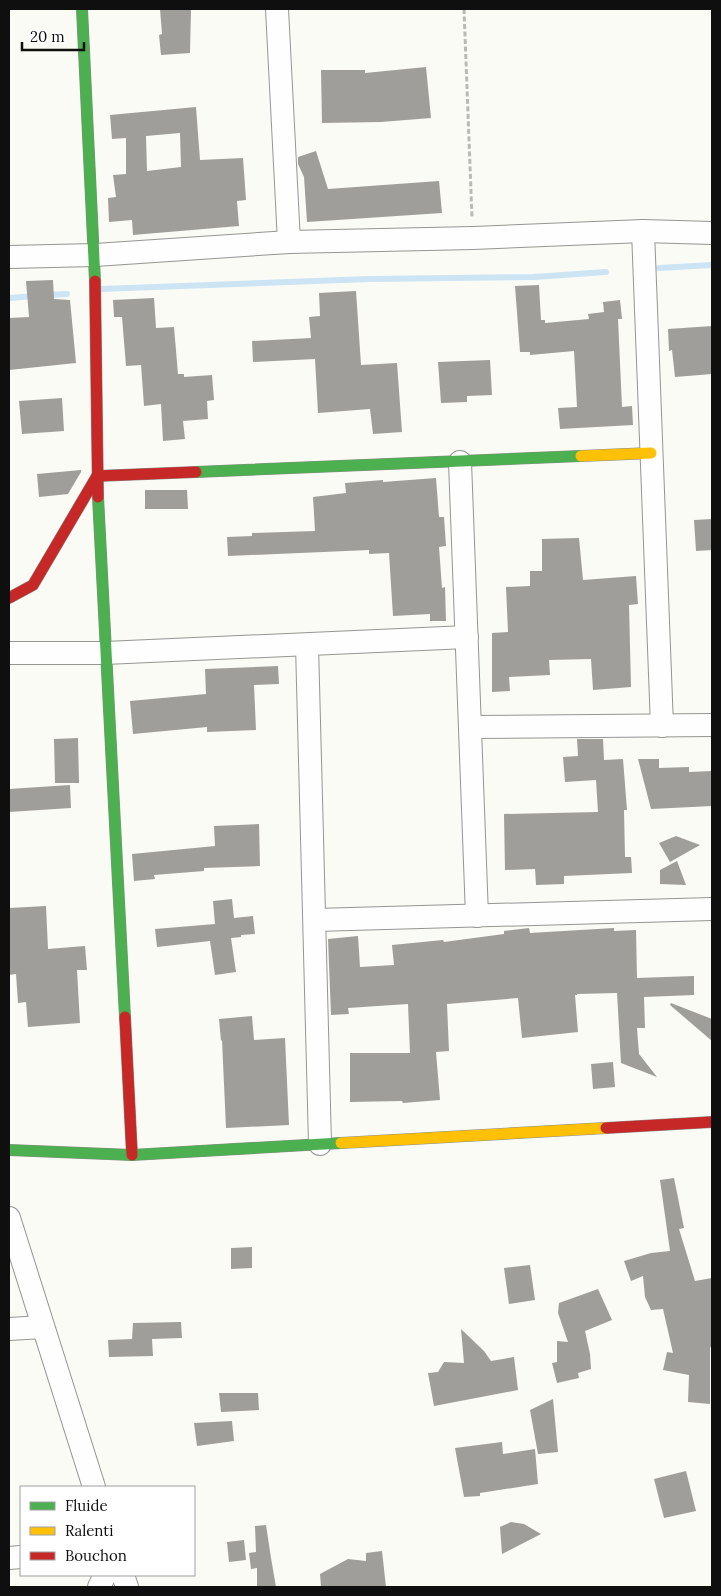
<svg xmlns="http://www.w3.org/2000/svg" width="721" height="1596" viewBox="0 0 721 1596" font-family="Lora,serif">
<style>
.lines{fill:none;stroke-linecap:round;stroke-linejoin:round}
.stream{stroke:#cce4f4;stroke-width:6}
.building{fill:#9f9e9a;fill-rule:evenodd}
.street-casing{stroke:#959593;stroke-width:24}
.fast-casing{stroke:#8c8c89;stroke-width:12}
.slow-casing{stroke:#8c8c89;stroke-width:12}
.jam-casing{stroke:#8c8c89;stroke-width:12}
.path{stroke:#b9b9b8;stroke-width:3;stroke-dasharray:5 2.5;stroke-linecap:butt}
.street{stroke:#fefefe;stroke-width:22}
.fast{stroke:#4caf50;stroke-width:11}
.slow{stroke:#ffc107;stroke-width:11}
.jam{stroke:#c62828;stroke-width:11}
</style>
<rect width="100%" height="100%" fill="#fbfbf5"/>
<g class="lines">
<g class="stream">
<path d="M 659,268 L 712,265"/>
<path d="M 101,289 L 369,279 L 534,277 L 606,272"/>
<path d="M 47,295 L 67,294"/>
<path d="M 9,298 L 35,296"/>
</g>
</g>
<g class="building">
<path d="M 160,9 L 191,9 L 190,53 L 161,55 L 159,35 L 162,34 Z"/>
<path d="M 426,67 L 431,118 L 381,122 L 322,123 L 321,70 L 365,70 L 365,73 Z"/>
<path d="M 196,107 L 200,160 L 243,158 L 246,200 L 237,201 L 239,226 L 133,235 L 132,220 L 109,222 L 108,198 L 116,197 L 113,175 L 126,174 L 126,138 L 112,139 L 110,115 ZM 180,133 L 181,167 L 147,171 L 146,136 Z"/>
<path d="M 316,151 L 328,189 L 439,181 L 442,213 L 307,222 L 304,177 L 298,164 L 298,157 Z"/>
<path d="M 53,280 L 54,299 L 70,300 L 76,363 L 9,370 L 9,318 L 29,317 L 26,281 Z"/>
<path d="M 539,285 L 541,320 L 545,320 L 545,323 L 589,319 L 588,314 L 604,312 L 603,302 L 620,300 L 622,319 L 618,319 L 622,407 L 632,406 L 633,425 L 560,429 L 558,408 L 577,407 L 574,351 L 530,355 L 530,352 L 520,352 L 515,286 Z"/>
<path d="M 356,291 L 361,365 L 397,363 L 402,432 L 373,434 L 370,409 L 318,413 L 315,359 L 253,362 L 252,341 L 311,338 L 309,317 L 320,316 L 319,293 Z"/>
<path d="M 154,298 L 156,328 L 174,327 L 178,374 L 184,374 L 184,377 L 212,375 L 214,400 L 207,401 L 208,419 L 183,421 L 185,439 L 163,441 L 161,404 L 144,406 L 141,365 L 126,366 L 122,317 L 114,317 L 113,300 Z"/>
<path d="M 712,326 L 712,374 L 675,377 L 672,350 L 669,351 L 668,329 Z"/>
<path d="M 490,360 L 492,395 L 467,396 L 467,402 L 441,403 L 438,362 Z"/>
<path d="M 62,398 L 64,431 L 22,434 L 19,401 Z"/>
<path d="M 81,470 L 81,472 L 68,494 L 39,497 L 37,474 Z"/>
<path d="M 436,478 L 439,517 L 444,517 L 446,546 L 439,547 L 442,588 L 445,587 L 446,621 L 430,621 L 430,614 L 393,616 L 389,553 L 369,554 L 369,550 L 228,556 L 227,537 L 252,536 L 252,533 L 315,531 L 313,497 L 346,493 L 345,483 L 383,480 L 383,482 Z"/>
<path d="M 145,490 L 187,490 L 188,509 L 145,509 Z"/>
<path d="M 712,519 L 712,550 L 696,551 L 694,520 Z"/>
<path d="M 579,538 L 583,580 L 636,576 L 638,604 L 629,605 L 631,687 L 593,690 L 591,659 L 549,660 L 550,675 L 509,677 L 510,691 L 492,692 L 492,633 L 508,632 L 506,587 L 530,586 L 530,571 L 542,571 L 542,539 Z"/>
<path d="M 278,666 L 279,684 L 254,685 L 256,730 L 207,732 L 207,727 L 133,734 L 130,701 L 206,694 L 205,669 Z"/>
<path d="M 78,738 L 79,783 L 55,783 L 54,739 Z"/>
<path d="M 577,739 L 603,739 L 604,760 L 623,759 L 627,810 L 624,810 L 625,857 L 631,857 L 632,873 L 564,876 L 564,884 L 536,885 L 535,869 L 505,870 L 504,814 L 598,812 L 596,780 L 565,782 L 563,757 L 578,756 Z"/>
<path d="M 638,759 L 659,759 L 659,768 L 689,767 L 689,772 L 712,771 L 712,806 L 651,809 Z"/>
<path d="M 70,785 L 71,808 L 9,812 L 9,789 Z"/>
<path d="M 259,824 L 260,866 L 204,868 L 204,871 L 154,875 L 155,879 L 134,881 L 132,854 L 215,846 L 214,826 Z"/>
<path d="M 676,836 L 700,845 L 670,862 L 659,843 Z"/>
<path d="M 677,861 L 686,885 L 660,884 L 660,870 Z"/>
<path d="M 232,899 L 234,918 L 253,916 L 255,934 L 241,935 L 241,937 L 231,938 L 236,972 L 215,975 L 210,941 L 157,947 L 155,929 L 215,924 L 213,901 Z"/>
<path d="M 46,906 L 48,949 L 85,946 L 87,970 L 77,970 L 80,1023 L 28,1027 L 26,1002 L 18,1003 L 16,974 L 9,975 L 9,908 Z"/>
<path d="M 529,928 L 530,933 L 614,928 L 614,931 L 636,930 L 637,978 L 694,976 L 694,995 L 644,997 L 645,1028 L 637,1028 L 639,1054 L 657,1077 L 621,1063 L 617,993 L 577,994 L 577,995 L 575,995 L 578,1032 L 522,1038 L 518,998 L 447,1004 L 449,1051 L 436,1052 L 440,1100 L 403,1103 L 402,1101 L 350,1102 L 350,1053 L 410,1053 L 408,1004 L 348,1008 L 349,1014 L 331,1015 L 328,939 L 358,936 L 360,967 L 394,965 L 392,945 L 443,940 L 444,942 L 504,934 L 504,931 Z"/>
<path d="M 671,1003 L 712,1019 L 712,1041 L 670,1005 Z"/>
<path d="M 252,1016 L 254,1040 L 285,1038 L 289,1125 L 226,1128 L 222,1040 L 221,1041 L 219,1019 Z"/>
<path d="M 613,1062 L 615,1087 L 593,1089 L 591,1064 Z"/>
<path d="M 674,1178 L 684,1228 L 679,1229 L 695,1281 L 712,1278 L 712,1348 L 710,1347 L 710,1404 L 688,1402 L 689,1375 L 663,1370 L 667,1352 L 673,1353 L 663,1309 L 651,1310 L 645,1297 L 643,1276 L 631,1281 L 624,1261 L 651,1253 L 670,1251 L 660,1180 Z"/>
<path d="M 252,1247 L 252,1268 L 231,1269 L 231,1248 Z"/>
<path d="M 530,1265 L 535,1300 L 509,1304 L 504,1268 Z"/>
<path d="M 598,1289 L 612,1320 L 585,1331 L 590,1354 L 591,1369 L 578,1373 L 579,1378 L 557,1383 L 552,1363 L 557,1362 L 557,1341 L 568,1342 L 558,1313 L 559,1303 Z"/>
<path d="M 181,1322 L 182,1338 L 152,1339 L 153,1356 L 109,1357 L 108,1340 L 132,1339 L 133,1323 Z"/>
<path d="M 461,1329 L 484,1351 L 491,1361 L 514,1357 L 518,1390 L 434,1406 L 428,1373 L 438,1372 L 444,1362 L 464,1363 Z"/>
<path d="M 219,1393 L 258,1393 L 259,1410 L 221,1412 Z"/>
<path d="M 553,1399 L 558,1452 L 538,1454 L 530,1410 Z"/>
<path d="M 232,1421 L 234,1441 L 197,1446 L 194,1423 Z"/>
<path d="M 502,1442 L 503,1454 L 535,1449 L 538,1484 L 480,1493 L 480,1496 L 464,1497 L 455,1448 Z"/>
<path d="M 686,1471 L 696,1511 L 664,1518 L 654,1479 Z"/>
<path d="M 511,1522 L 524,1524 L 541,1534 L 502,1554 L 500,1527 Z"/>
<path d="M 266,1525 L 271,1558 L 276,1587 L 257,1587 L 257,1568 L 251,1569 L 249,1553 L 256,1552 L 255,1526 Z"/>
<path d="M 244,1540 L 246,1560 L 229,1562 L 227,1542 Z"/>
<path d="M 382,1551 L 386,1587 L 321,1587 L 320,1574 L 348,1559 L 366,1561 L 366,1553 Z"/>
</g>
<g class="lines">
<g class="street-casing">
<g id="street">
<path d="M 277,9 L 289,242"/>
<path d="M 643,231 L 662,726"/>
<path d="M 9,257 L 95,255 L 289,242 L 473,238 L 643,231 L 712,233"/>
<path d="M 460,462 L 477,916"/>
<path d="M 307,645 L 320,1144"/>
<path d="M 9,653 L 105,653 L 467,637"/>
<path d="M 470,727 L 712,725"/>
<path d="M 315,920 L 712,909"/>
<path d="M 9,1218 L 94,1487"/>
<path d="M 9,1329 L 43,1327"/>
<path d="M 9,1558 L 21,1557"/>
<path d="M 123,1575 L 127,1587"/>
<path d="M 99,1587 L 105,1575"/>
</g>
</g>
<g class="fast-casing">
<g id="fast">
<path d="M 82,9 L 95,281"/>
<path d="M 196,472 L 581,456"/>
<path d="M 98,497 L 125,1017"/>
<path d="M 9,1150 L 132,1155 L 341,1143"/>
</g>
</g>
<g class="slow-casing">
<g id="slow">
<path d="M 581,456 L 651,453"/>
<path d="M 341,1143 L 606,1128"/>
</g>
</g>
<g class="jam-casing">
<g id="jam">
<path d="M 95,281 L 98,497"/>
<path d="M 9,598 L 33,585 L 97,476 L 196,472"/>
<path d="M 125,1017 L 132,1155"/>
<path d="M 606,1128 L 712,1122"/>
</g>
</g>
<path class="path" d="M 464,9 L 472,218"/>
<use href="#street" class="street"/>
<use href="#fast" class="fast"/>
<use href="#slow" class="slow"/>
<use href="#jam" class="jam"/>
</g>
<rect width="721" height="1596" fill="none" stroke="#0f0f0f" stroke-width="20"/>
<rect x="20" y="1486" width="175" height="90" fill="#ffffff" stroke="#9f9f9f"/>
<rect x="30" y="1502" width="25" height="8" fill="#4caf50" stroke="#9f9f9f"/>
<text x="65" y="1511" font-size="15" fill="#0f0f0f">Fluide</text>
<rect x="30" y="1527" width="25" height="8" fill="#ffc107" stroke="#9f9f9f"/>
<text x="65" y="1536" font-size="15" fill="#0f0f0f">Ralenti</text>
<rect x="30" y="1552" width="25" height="8" fill="#c62828" stroke="#9f9f9f"/>
<text x="65" y="1561" font-size="15" fill="#0f0f0f">Bouchon</text>
<path d="M22 42v8h62v-8" fill="none" stroke="#0f0f0f" stroke-width="2.5"/>
<text x="30" y="42" font-size="15" fill="#0f0f0f" stroke="#ffffff" stroke-width="4" paint-order="stroke">20 m</text>
</svg>
